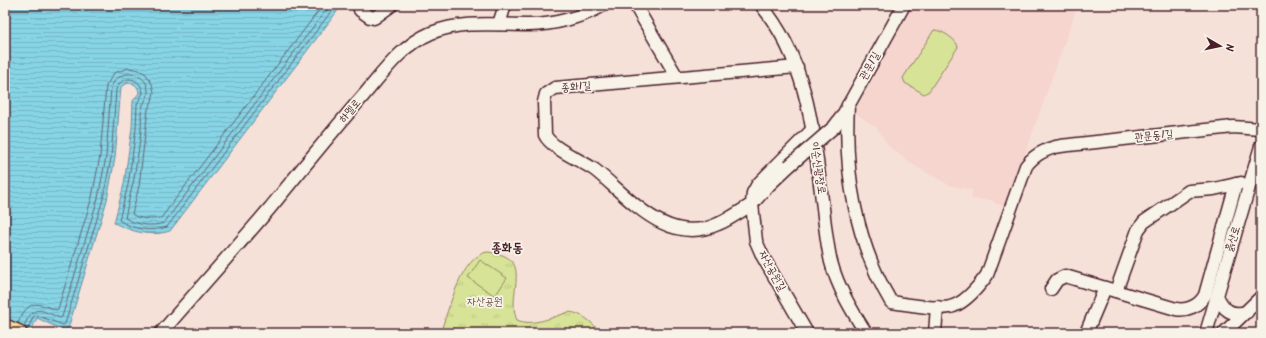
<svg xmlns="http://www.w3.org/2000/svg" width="1266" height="338" viewBox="0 0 1266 338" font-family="Kalam,'Poor Story',sans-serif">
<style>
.built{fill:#f5d5ce}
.park{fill:url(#park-tufts);stroke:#908261}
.garden{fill:#d7e497;stroke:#908261}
.water{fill:url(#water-rules);stroke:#6e8c9b}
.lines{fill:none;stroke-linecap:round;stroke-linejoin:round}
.shore{stroke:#626775;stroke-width:1}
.minor-casing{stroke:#4a1f2b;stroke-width:15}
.major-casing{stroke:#4a1f2b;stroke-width:18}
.minor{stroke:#f7f3e8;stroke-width:12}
.major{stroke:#fcde96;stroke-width:15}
.minor-bridge-casing{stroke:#4a1f2b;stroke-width:15;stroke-linecap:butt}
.minor-bridge{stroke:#f7f3e8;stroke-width:12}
.labels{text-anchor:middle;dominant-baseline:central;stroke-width:3.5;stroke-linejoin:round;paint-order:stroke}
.street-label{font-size:11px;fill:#4a1f2b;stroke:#f7f3e8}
.park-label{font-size:11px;fill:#6d5046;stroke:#f7f3e8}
.quarter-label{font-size:13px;font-weight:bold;fill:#4a1f2b;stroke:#f7f3e8}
</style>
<defs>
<pattern id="park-tufts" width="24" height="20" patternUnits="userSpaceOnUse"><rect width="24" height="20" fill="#d7e497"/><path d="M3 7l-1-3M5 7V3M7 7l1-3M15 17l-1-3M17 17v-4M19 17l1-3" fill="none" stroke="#bac382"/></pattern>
<pattern id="water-rules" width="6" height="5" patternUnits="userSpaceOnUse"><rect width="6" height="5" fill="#86d4e5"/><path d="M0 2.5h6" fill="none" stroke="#75b6c5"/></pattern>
</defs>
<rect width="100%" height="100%" fill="#f6e1d9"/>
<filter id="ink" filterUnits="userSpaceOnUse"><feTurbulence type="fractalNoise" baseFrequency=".025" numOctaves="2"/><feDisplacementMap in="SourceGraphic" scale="8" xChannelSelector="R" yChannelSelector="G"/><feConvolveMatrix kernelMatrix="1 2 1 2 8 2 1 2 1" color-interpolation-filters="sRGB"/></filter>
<g filter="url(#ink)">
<path class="built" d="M 913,5 L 1078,5 L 1006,207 L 995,203 L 992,200 L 971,199 L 972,190 L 949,185 L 913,165 L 889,147 L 877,128 L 854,112 Z"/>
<path class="park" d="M 487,252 C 537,256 505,293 517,320 C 532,327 553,317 569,312 C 582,313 593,323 601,333 L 440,333 C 449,310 461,257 487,252 Z"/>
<g class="garden">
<path d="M 934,30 C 942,30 957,40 958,47 L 929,91 L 924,94 L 905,83 L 903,78 Z"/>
<path d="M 480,260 L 507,278 L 495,296 L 468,278 Z"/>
</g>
<path class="water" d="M 5,5 L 342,5 L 170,231 C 150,237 133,232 114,223 L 124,184 L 132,128 L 133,101 L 139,93 C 138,83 129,80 121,87 L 115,158 L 107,200 L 67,332 L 37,318 L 30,333 L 5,333 Z"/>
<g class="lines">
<g class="shore">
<path d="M 18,323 C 28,301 34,301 56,310 L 58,309 L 92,197 L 100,156 L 106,86 L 114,73 L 129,68 L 139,70 L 146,74 L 152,84 L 154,92 L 152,101 L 148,109 L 139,186 L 132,214 C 138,219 152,220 161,218 L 323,5"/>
<path d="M 24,326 C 34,303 40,310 60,318 L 62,317 L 98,198 L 106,157 L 111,88 C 118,66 150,71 148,94 C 147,99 143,103 142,108 C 140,114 142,122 141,129 C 140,142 138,154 136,166 C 134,184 128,200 125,218 C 136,225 152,227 164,223 L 330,5"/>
<path d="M 27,331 L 33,317 L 36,315 L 63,325 L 65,324 L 103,199 L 111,158 L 116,90 C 121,74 141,76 143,93 L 137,104 L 136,129 L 128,185 L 119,220 C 133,230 151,232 167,227 L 336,5"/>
</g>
<g class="minor-casing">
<g id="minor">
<path d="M 635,5 L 677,77"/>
<path d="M 761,5 C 809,62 814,138 823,208 C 825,226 827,245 831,262 C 838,288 852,311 866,333"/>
<path d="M 360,10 L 370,17 L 374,18 L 392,5"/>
<path d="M 499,24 L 505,5"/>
<path d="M 797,67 L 555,88 L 546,94 L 544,102 L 545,135 C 552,149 581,160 595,170 C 630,198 667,247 718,224 C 730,219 741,211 752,204 L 753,193 L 758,184 L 813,129"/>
<path d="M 848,105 C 844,173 856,243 891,302 C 906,304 937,310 950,307 C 965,304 979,286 987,275 L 1026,166 C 1036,152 1053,146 1069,145 L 1233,127 L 1261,129"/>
<path d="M 834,127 L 843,115 L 904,5"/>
<path d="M 789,166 L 769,185 L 752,204 L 756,241 L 763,257 L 807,333"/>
<path d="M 1051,289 L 1057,280 L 1065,276 L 1176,309 C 1187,311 1199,306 1205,295 L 1236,184"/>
<path d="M 1116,291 L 1138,230 L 1144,222 L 1189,191 L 1214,189 L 1241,183"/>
<path d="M 1217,296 C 1224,310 1230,316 1247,312"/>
<path d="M 161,333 C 197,291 234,250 270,208 C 301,170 331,133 363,96 C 383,73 401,46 431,33 C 463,20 496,25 529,25 C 554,25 582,17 604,5"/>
<path d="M 935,333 L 937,307"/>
<path d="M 1086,333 L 1105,288"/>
<path d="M 1206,333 L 1261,146"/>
<path d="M 1224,333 L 1261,297"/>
</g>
</g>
<g class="major-casing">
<path id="major" d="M 5,327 L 19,333"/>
</g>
<use href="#minor" class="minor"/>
<use href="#major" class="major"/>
<g class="minor-bridge-casing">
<path id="minor-bridge" d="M 789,166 L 834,127"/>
</g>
<use href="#minor-bridge" class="minor-bridge"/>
</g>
</g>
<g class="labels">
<g class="street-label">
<text transform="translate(870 66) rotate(-61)">관문1길</text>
<text transform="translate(576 87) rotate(-5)">종화1길</text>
<text transform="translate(350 111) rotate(-50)">하멜로</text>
<text transform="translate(1154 136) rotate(-6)">관문동1길</text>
<text transform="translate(818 168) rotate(82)">이순신광장로</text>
<text transform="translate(1233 239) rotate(-73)">흙산로</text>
<text transform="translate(772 271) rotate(61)">자산공원길</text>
</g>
<g class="park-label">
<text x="485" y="302">자산공원</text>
</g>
<g class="quarter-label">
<text x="507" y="248">종화동</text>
</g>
</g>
<rect width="1266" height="338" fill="none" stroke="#f7f3e8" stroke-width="20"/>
<rect x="10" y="10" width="1246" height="318" fill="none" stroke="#4a1f2b" stroke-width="1.5" filter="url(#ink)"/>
<g transform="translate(1220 46) rotate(99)" stroke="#f7f3e8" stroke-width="3" paint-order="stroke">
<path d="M0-3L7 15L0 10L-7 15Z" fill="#4a1f2b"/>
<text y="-6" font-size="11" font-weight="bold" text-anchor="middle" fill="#4a1f2b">N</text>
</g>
</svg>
